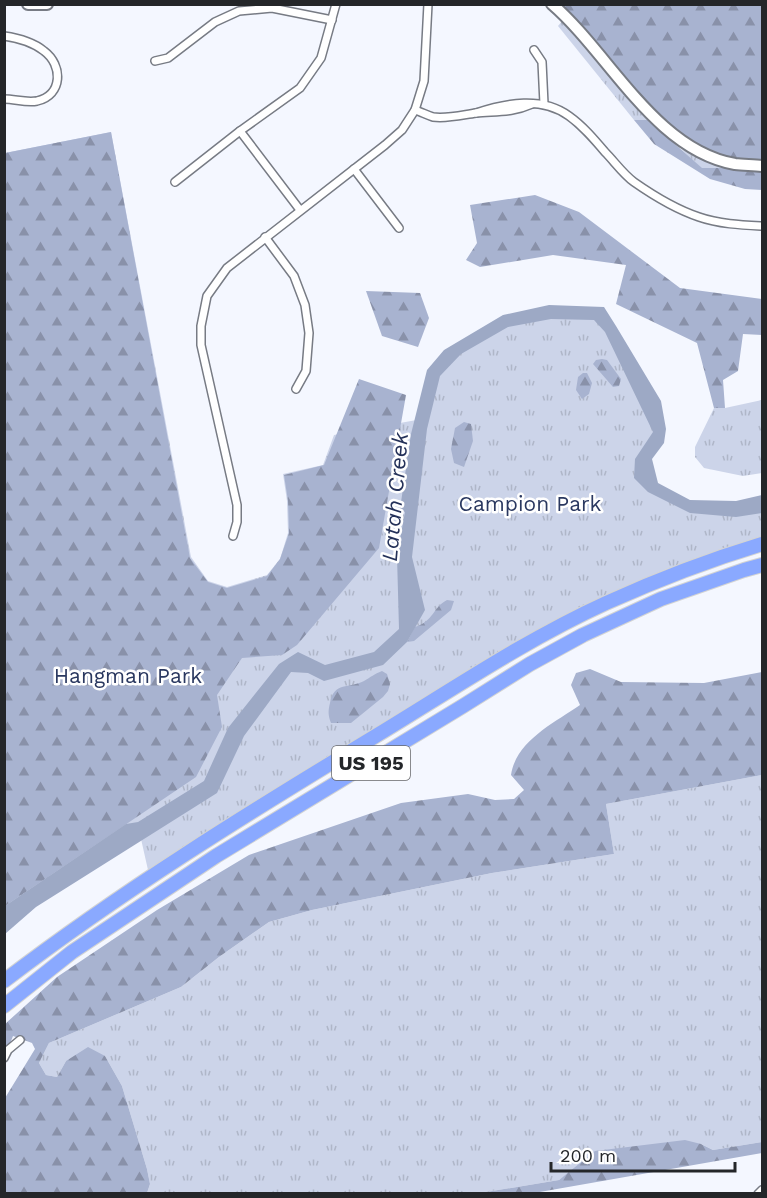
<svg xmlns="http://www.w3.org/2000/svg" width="767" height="1198" viewBox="0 0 767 1198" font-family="'Work Sans',sans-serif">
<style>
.grass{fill:url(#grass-tufts)}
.forest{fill:url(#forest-firs)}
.water{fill:#9da9c5}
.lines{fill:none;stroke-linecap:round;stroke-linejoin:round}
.street-casing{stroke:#777b84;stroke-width:10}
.secondary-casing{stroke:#777b84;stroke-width:14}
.highway-casing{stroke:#d3d4d4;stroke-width:16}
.street{stroke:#fff;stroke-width:7}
.secondary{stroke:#fff;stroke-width:10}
.highway{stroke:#8aa9ff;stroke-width:14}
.labels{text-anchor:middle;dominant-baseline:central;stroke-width:5;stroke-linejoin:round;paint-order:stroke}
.shield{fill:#fff;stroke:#666769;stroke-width:1.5}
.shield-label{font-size:20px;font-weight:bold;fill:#242629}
.park-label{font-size:21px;fill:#2a3860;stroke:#fff}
.water-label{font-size:22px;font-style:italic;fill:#243159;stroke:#fff}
</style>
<defs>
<pattern id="grass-tufts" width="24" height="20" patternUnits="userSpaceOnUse" patternTransform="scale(1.5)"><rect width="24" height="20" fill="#ccd4e9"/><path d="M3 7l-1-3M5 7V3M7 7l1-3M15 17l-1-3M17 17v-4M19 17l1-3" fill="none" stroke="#afb6c8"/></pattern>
<pattern id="forest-firs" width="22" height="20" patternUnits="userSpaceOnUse" patternTransform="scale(1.5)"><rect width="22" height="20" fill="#a8b3d0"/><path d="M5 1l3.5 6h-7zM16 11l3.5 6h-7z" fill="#8991a9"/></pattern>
</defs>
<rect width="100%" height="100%" fill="#f4f7ff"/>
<g class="grass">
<path d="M 563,20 L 648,120 L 634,120 L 558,26 Z"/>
<path d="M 111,132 L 191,557 L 208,581 L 227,587 L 267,575 L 280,559 L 288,533 L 287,501 L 283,474 L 323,465 L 334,435 L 422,419 L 433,375 L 453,350 L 506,320 L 597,314 L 659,430 L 644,474 L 689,505 L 762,503 L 762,538 L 667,569 L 601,598 L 333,756 L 148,870 L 139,830 L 5,919 L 5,153 Z"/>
<path d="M 681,149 L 707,161 L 734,168 L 702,169 Z"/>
<path d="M 762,400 L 762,473 L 743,476 L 704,468 L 695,457 L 695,447 L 714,408 L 725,408 Z"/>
<path d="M 762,775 L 762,1142 L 713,1150 L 701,1144 L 574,1169 L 559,1180 L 480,1193 L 147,1193 L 150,1184 L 147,1169 L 122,1086 L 105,1056 L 66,1061 L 57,1077 L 46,1075 L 39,1063 L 49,1043 L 181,987 L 219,957 L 269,922 L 312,910 L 492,873 L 614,854 L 606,804 Z"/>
</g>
<g class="forest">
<path d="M 560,5 L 762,5 L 762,162 L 724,157 L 699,147 L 676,133 L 648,107 Z"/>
<path d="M 634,120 L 648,120 L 702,168 L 734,168 L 762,171 L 762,190 L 745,189 L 710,179 L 654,144 Z"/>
<path d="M 111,132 L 190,558 L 208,582 L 227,588 L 267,576 L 280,559 L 289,533 L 288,501 L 284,475 L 324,465 L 359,379 L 406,395 L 379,548 L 297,645 L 282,655 L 242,658 L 217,695 L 222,727 L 196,777 L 5,906 L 5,153 Z"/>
<path d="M 535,195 L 579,212 L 680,288 L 762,299 L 762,335 L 743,334 L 738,371 L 723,380 L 725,408 L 714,408 L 697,343 L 616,304 L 626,265 L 553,255 L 480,267 L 466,260 L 477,243 L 470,205 Z"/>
<path d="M 366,291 L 420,293 L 429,318 L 418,347 L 382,336 Z"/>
<path d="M 602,359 L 607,360 L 621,379 L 619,386 L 613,387 L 593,364 L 596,360 Z"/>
<path d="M 583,373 L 587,373 L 592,383 L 589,394 L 582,399 L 576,390 L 578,377 Z"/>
<path d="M 464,422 L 471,424 L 473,441 L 464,467 L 454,463 L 451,449 L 455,428 Z"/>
<path d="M 447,600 L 454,601 L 451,610 L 414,641 L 407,642 L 415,627 C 434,621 433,607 447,600 Z"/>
<path d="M 590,669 L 621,682 L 704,683 L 762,672 L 762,775 L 606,804 L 614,854 L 492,873 L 312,910 L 269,922 L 219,957 L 181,987 L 49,1043 L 39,1063 L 46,1075 L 57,1077 L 66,1061 L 88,1047 L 105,1056 L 122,1086 L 147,1169 L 150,1184 L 147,1193 L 5,1193 L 5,1098 L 35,1049 L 32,1043 L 13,1036 L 5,1056 L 5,1024 L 57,977 L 157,910 L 249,855 L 401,803 L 468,794 L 495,800 L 514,799 L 524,790 L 511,775 C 516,741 554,723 580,705 L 571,685 L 576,673 Z"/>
<path d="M 382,671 L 387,674 L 390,684 L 388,691 L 383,697 L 351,723 L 331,723 C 328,715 328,711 330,703 C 334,681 349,689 364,681 C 371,677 374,674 382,671 Z"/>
<path d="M 685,1140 L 701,1144 L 713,1150 L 762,1142 L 762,1153 L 534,1193 L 480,1193 L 559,1180 L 595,1151 Z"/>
</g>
<path class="water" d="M 549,305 L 604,307 L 616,326 L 661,401 L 666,429 L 664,443 L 652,459 L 658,483 L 690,500 L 736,501 L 762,495 L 762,513 L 736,517 L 690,513 L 648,492 L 634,478 L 635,459 L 653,432 L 605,332 L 594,320 L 551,319 L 508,327 L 461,354 L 440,376 L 427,429 L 412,557 L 425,610 L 407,642 L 383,665 L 324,681 L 308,673 L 291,672 L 244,736 L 217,793 L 36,907 L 5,934 L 5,906 L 126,824 L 138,822 L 204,781 L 228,728 L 279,664 L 298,652 L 325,665 L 374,652 L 399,629 L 397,556 L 405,512 L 400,509 L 411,434 L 427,370 L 444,350 L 503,315 Z"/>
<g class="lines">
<g class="street-casing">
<g id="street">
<path d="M 4,36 C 18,38 33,42 44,51 C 63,65 63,95 37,101 C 26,103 15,99 4,99"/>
<path d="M 534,50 L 542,62 L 544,104"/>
<path d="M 155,61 L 168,58 L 215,22 L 239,11 L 272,8 L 332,20"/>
<path d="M 415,110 C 421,112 427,115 433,117 C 447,119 462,115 476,113 C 496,111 512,113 532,104"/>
<path d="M 476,113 C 506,103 542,96 569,116 C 583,126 594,139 605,152 C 614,161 623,174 634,182 C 654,196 675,209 699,217 C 719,224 742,225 762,226"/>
<path d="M 240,131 L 300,210"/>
<path d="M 354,169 L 399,228"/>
<path d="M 175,182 L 240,131 L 300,88 L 321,58 L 336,4"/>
<path d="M 265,237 L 294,276 L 305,305 L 309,333 L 306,371 L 296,389"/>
<path d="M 233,536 L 237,522 L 237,505 L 201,345 L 201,326 L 207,296 L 227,268 L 385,145 L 402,130 L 415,110 L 424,81 L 428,4"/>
<path d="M 4,1058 L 8,1050 L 20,1040"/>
<path d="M 758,1194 L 762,1190"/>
</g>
</g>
<g class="secondary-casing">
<g id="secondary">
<path d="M 28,4 L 47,4"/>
<path d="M 552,4 C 609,53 655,150 735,164 C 744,165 753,165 762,166"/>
</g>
</g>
<g class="highway-casing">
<g id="highway">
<path d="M 4,981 C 122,891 248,813 374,737 C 450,691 525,640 606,603 C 657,580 709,560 762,544"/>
<path d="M 4,1006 L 72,952 L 216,856 L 463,706 L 530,664 L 583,635 L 661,599 L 744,570 L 762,565"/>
</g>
</g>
<use href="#street" class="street"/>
<use href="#secondary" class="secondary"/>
<use href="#highway" class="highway"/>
</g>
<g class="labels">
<rect class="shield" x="332" y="746" width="78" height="34" rx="4.5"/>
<g class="shield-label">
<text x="371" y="763">US 195</text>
</g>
<g class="park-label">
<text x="530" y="503">Campion Park</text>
<text x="128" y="675">Hangman Park</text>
</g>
<g class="water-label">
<text transform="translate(395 497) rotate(-85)">Latah Creek</text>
</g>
</g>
<rect width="767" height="1198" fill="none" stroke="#242629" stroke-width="12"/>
<path d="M551 1162v9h184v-9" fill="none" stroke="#242629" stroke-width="3"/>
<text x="560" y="1162" font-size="18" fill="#242629" stroke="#ffffff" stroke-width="4.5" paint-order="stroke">200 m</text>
</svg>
